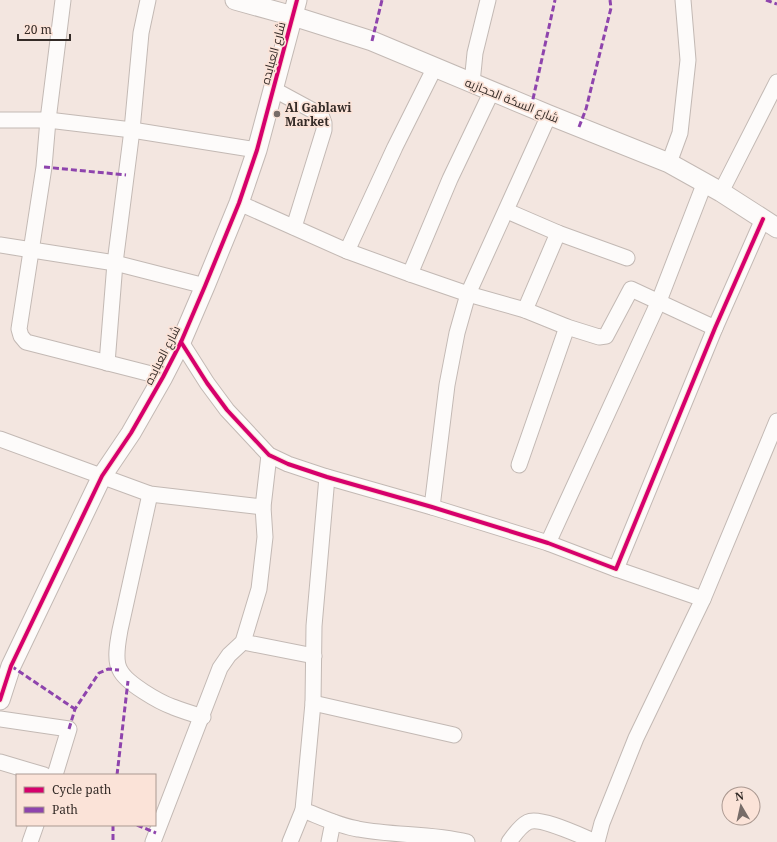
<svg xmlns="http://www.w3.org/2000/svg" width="777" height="842" viewBox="0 0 777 842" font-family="'Noto Serif',Cairo,serif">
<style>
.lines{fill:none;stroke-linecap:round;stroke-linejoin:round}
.minor-casing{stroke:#c3b9b4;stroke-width:17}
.tertiary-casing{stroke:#c3b9b4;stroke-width:21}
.minor{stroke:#fdfbfa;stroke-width:15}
.tertiary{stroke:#fdfbfa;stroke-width:19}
.quiet{stroke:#8e44ad;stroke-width:3;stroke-dasharray:6 3;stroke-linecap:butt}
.cycleway-casing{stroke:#fbe3d8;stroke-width:6}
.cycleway{stroke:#d6006c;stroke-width:4}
.poi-dot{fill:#776c68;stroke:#fbe3d8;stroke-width:1.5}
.labels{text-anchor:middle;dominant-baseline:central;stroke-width:3.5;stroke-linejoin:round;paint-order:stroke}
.street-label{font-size:12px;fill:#342b27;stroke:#fbe3d8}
.poi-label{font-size:12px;font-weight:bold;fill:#342b27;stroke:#fbe3d8;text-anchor:start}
</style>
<rect width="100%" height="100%" fill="#f3e6e0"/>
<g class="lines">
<g class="minor-casing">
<g id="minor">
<path d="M 63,0 L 48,120 L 44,167 L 19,329 L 21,336 L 26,342 L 163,377"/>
<path d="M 472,83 L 475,53 L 488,0"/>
<path d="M 273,89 L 321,115 L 324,123 L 324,130 L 294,227"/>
<path d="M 0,120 L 48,120 L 132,130 L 257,150"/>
<path d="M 669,163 L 680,133 L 688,60 L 683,0"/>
<path d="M 721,192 L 777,82"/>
<path d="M 239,203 L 347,251 L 410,274 L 468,294 L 525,310 L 567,327 L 599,337 L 606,336 L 631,289 L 715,328"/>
<path d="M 507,211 L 558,233 L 627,258"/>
<path d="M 0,245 L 115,263 L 205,286"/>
<path d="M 347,251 L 395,147 L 435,67"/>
<path d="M 410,274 L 450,179 L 492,91"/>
<path d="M 525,310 L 558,233"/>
<path d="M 181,342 L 207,383 L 227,410 L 269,455 L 288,464 L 327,477 L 432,507 L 548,543 L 616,569 L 715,328 L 763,219"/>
<path d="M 107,363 L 115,263 L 132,130 L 141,33 L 148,0"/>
<path d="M 0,439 L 150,494 L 263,507"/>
<path d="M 519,465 L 567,327"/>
<path d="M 150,494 L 120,630 C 118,641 114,660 120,670 C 126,683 159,702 173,707 C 183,711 193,714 203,717"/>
<path d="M 432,507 L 447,385 L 457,333 L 468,294 L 549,115"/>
<path d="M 548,543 L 659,301 L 705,182"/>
<path d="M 703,599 L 777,421"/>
<path d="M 243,642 L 314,656"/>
<path d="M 313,703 L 454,735"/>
<path d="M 0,719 L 69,729 L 55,775"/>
<path d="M 0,762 L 44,775"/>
<path d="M 303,810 C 321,817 339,826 358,829 C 394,836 431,833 467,842"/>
<path d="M 30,842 L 36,825"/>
<path d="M 153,842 L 220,668 L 229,655 L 243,642 L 259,589 L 265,537 L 263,507 L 269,455"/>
<path d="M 290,842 L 303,810 L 313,703 L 314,626 L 327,477"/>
<path d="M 329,842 L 333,822"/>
<path d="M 509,842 C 514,835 520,826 528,822 C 540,816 583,837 596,842"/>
<path d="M 597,842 L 602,823 L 636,738 L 703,599 L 616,569"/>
</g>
</g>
<g class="tertiary-casing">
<g id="tertiary">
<path d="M 235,0 L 293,16 L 372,41 L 549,115 L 669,163 L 721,192 L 777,228"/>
<path d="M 0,700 L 11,666 L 102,476 L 131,433 L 163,377 L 181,342 L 205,286 L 239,203 L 257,150 L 297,0"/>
</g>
</g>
<use href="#minor" class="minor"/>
<use href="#tertiary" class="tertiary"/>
<g class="quiet">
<path d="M 766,0 L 777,4"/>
<path d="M 372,41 L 382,0"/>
<path d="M 531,108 L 555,0"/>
<path d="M 579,127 L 586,109 L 611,8 L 610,0"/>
<path d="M 44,167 L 126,175"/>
<path d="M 11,666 L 75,709"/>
<path d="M 69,729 L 75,709 L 99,673 L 108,669 L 119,670"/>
<path d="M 117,775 L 128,681"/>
<path d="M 113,825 L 113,842"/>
<path d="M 137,825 L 156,833"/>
</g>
<g class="cycleway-casing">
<g id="cycleway">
<path d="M 181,342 L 207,383 L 227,410 L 269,455 L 288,464 L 327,477 L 432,507 L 548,543 L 616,569 L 715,328 L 763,219"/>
<path d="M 0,700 L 11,666 L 102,476 L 131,433 L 163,377 L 181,342 L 205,286 L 239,203 L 257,150 L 297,0"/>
</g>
</g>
<use href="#cycleway" class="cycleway"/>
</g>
<circle class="poi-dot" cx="277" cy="114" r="4"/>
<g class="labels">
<g class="street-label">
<text transform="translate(273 53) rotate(-75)">شارع العبابده</text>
<text transform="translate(512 100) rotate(22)">شارع السكة الحجازيه</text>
<text transform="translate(162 355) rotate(-63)">شارع العبابده</text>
</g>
<g class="poi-label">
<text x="285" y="107">Al Gablawi<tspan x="285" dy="14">Market</tspan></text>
</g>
</g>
<rect x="16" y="774" width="140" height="52" fill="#fbe3d8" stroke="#ab9991"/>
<rect x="24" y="787" width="20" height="6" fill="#d6006c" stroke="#ab9991"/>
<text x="52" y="794" font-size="12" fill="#342b27">Cycle path</text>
<rect x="24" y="807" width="20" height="6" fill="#8e44ad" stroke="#ab9991"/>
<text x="52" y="814" font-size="12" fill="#342b27">Path</text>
<g transform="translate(741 806) rotate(351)"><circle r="19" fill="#fbe3d8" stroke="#ab9991"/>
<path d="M0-3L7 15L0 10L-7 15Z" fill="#776c68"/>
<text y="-6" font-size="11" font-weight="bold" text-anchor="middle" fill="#342b27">N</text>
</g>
<path d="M18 34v6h52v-6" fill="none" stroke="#342b27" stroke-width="2"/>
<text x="24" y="34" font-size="12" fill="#342b27" stroke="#fbe3d8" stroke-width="3" paint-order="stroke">20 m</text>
</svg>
